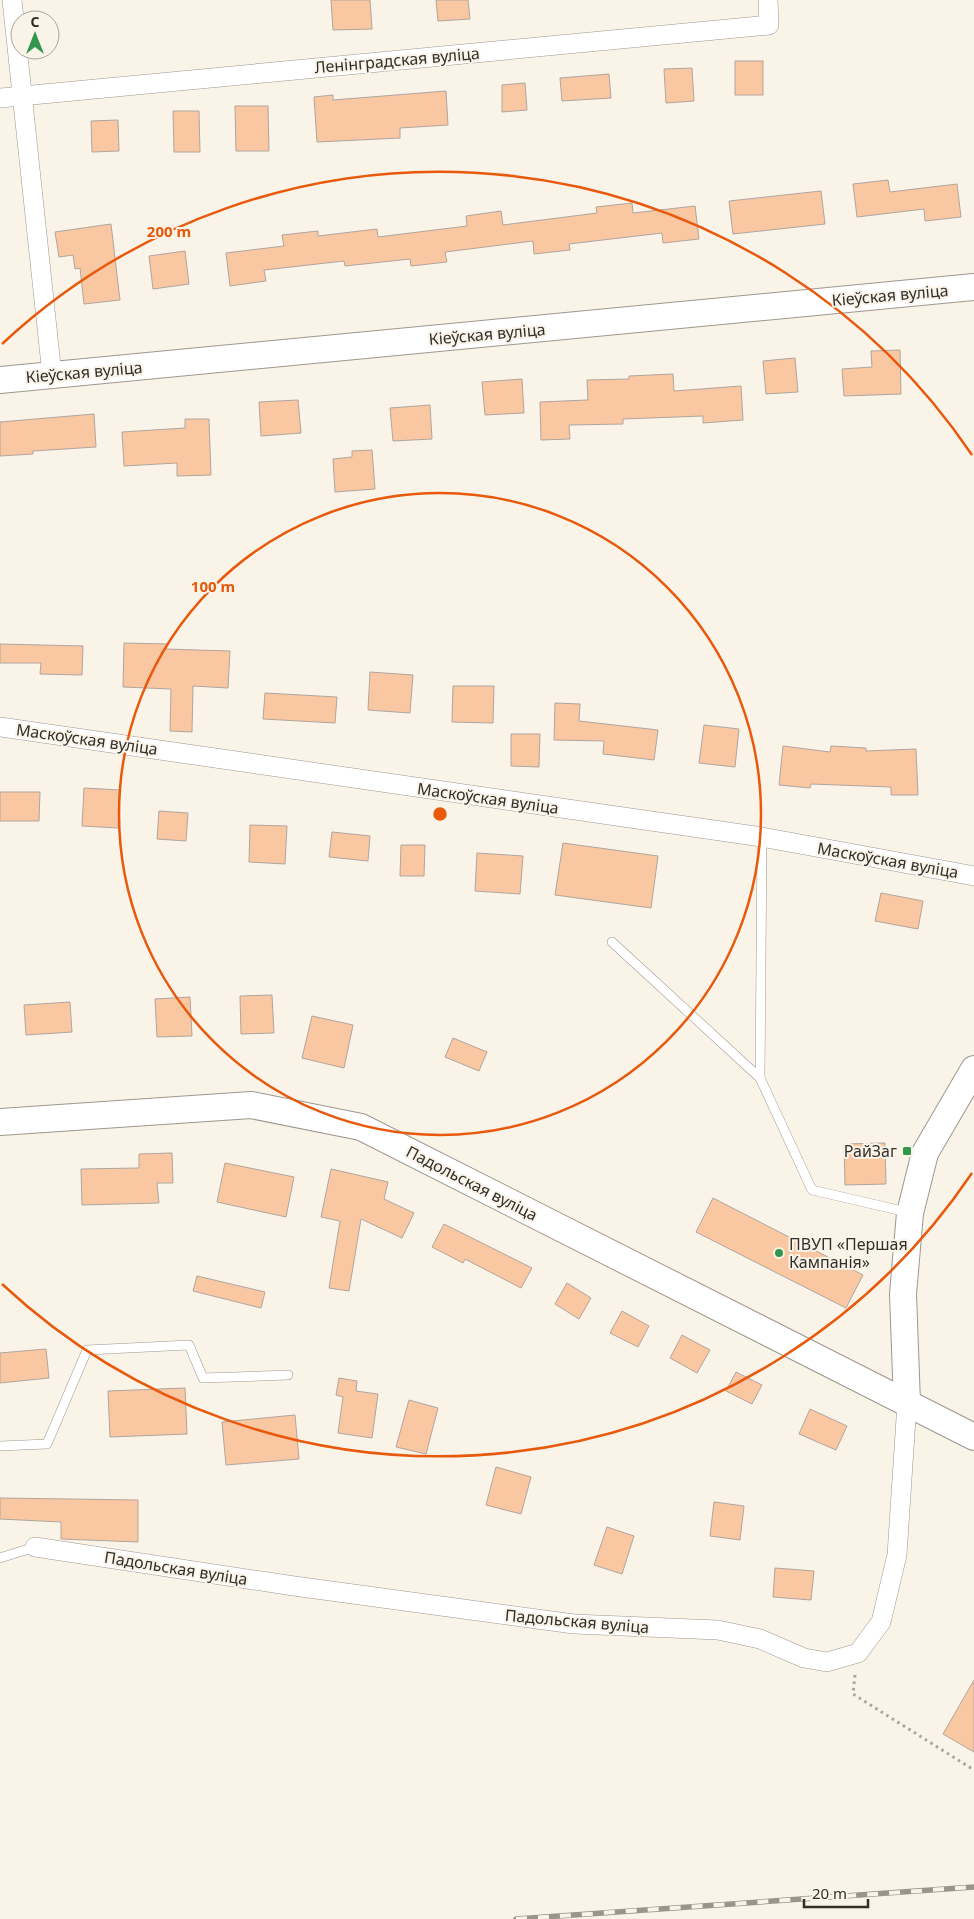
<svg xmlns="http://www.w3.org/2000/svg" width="974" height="1919" viewBox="0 0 974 1919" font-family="'Noto Sans',sans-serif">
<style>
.building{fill:#f9c8a3;stroke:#b0a59e}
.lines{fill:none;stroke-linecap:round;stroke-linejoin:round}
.lane-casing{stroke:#9e978e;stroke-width:10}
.street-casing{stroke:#9e978e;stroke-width:20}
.secondary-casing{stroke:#9e978e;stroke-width:28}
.path{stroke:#aaa49c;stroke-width:3;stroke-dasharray:2.5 4;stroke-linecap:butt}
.lane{stroke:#fff;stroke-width:9}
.street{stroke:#fff;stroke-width:19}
.secondary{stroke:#fff;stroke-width:26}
.rail-casing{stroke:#99948c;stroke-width:5.5}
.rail{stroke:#faf3e8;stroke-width:4;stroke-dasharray:11;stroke-linecap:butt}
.ring{fill:none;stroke:#e8590c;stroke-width:2.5}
.poi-dot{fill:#31974d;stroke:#faf3e8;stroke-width:2}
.labels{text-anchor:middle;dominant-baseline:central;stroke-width:4;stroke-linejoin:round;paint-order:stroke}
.street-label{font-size:16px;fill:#322f2b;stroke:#faf3e8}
.poi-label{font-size:16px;fill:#322f2b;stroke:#faf3e8;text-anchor:end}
.centre{fill:#e8590c;stroke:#faf3e8;stroke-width:2.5}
.ring-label{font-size:15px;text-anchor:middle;font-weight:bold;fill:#e8590c;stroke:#faf3e8;stroke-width:4;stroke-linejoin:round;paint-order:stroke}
</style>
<rect width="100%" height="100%" fill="#faf3e8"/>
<g class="building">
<path d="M 331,0 L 370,0 L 372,29 L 333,30 Z"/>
<path d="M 436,0 L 468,0 L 470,19 L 438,21 Z"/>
<rect x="735" y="61" width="28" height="34"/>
<path d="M 692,68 L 694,101 L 666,103 L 664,69 Z"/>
<path d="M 609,74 L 611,98 L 562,101 L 560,78 Z"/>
<path d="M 525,83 L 527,110 L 502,112 L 502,85 Z"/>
<path d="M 446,91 L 448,125 L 400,128 L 400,138 L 317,142 L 314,97 L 333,95 L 333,100 Z"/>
<path d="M 235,106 L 268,106 L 269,151 L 236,151 Z"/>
<path d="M 173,111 L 199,111 L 200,152 L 174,152 Z"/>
<path d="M 118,120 L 119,151 L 92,152 L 91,121 Z"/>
<path d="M 888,180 L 890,192 L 957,184 L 961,217 L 925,221 L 924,209 L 857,217 L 853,184 Z"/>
<path d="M 821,191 L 825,224 L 733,234 L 729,201 Z"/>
<path d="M 632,203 L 633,213 L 695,206 L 699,239 L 663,243 L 662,233 L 569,244 L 570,250 L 534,254 L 533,241 L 445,252 L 447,262 L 411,266 L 410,259 L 345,266 L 344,261 L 264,270 L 266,281 L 230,286 L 226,253 L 284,246 L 282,235 L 318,231 L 318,236 L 377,229 L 378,237 L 467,226 L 466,216 L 501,211 L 503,225 L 597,213 L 596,207 Z"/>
<path d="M 111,224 L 120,300 L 84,304 L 80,268 L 75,269 L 73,255 L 59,257 L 55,232 Z"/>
<path d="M 185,251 L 189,284 L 153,289 L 149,256 Z"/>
<path d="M 900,350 L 901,394 L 844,396 L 842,369 L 872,367 L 871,351 Z"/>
<path d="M 795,358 L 798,392 L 766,394 L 763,361 Z"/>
<path d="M 673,374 L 674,391 L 741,386 L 743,420 L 703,423 L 703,416 L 623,419 L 623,424 L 569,425 L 570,439 L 541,440 L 540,402 L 588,400 L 587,380 L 629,379 L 629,376 Z"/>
<path d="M 522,379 L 524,413 L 485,415 L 482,382 Z"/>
<path d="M 298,400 L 301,433 L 261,436 L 259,402 Z"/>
<path d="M 430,405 L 432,439 L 393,441 L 390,408 Z"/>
<path d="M 94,414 L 96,447 L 33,451 L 33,454 L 0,456 L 0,422 Z"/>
<path d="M 185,419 L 209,419 L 211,475 L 177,476 L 177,463 L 124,466 L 122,432 L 185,428 Z"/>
<path d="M 372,450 L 375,489 L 335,492 L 333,459 L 352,457 L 352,451 Z"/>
<path d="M 124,643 L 167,644 L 166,649 L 230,651 L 228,688 L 193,686 L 192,732 L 170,731 L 171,689 L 123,687 Z"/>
<path d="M 0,644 L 83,646 L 82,675 L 40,674 L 41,663 L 0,663 Z"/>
<path d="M 370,672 L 413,675 L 410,713 L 368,710 Z"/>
<path d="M 453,686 L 494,686 L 493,723 L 452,722 Z"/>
<path d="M 265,693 L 337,697 L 335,723 L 263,719 Z"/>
<path d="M 555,703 L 580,704 L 579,721 L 658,730 L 654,760 L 603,754 L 604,741 L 554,740 Z"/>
<path d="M 704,725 L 739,729 L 735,767 L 699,763 Z"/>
<path d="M 511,734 L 540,734 L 539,767 L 511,766 Z"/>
<path d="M 783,746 L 830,752 L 831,746 L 866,748 L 866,751 L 916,749 L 918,795 L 891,795 L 891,787 L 811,784 L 810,788 L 779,785 Z"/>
<path d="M 84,788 L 120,790 L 118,828 L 82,826 Z"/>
<path d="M 0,792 L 40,792 L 39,821 L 0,821 Z"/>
<path d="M 159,811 L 188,813 L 186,841 L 157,839 Z"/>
<path d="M 250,825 L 287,826 L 285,864 L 249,862 Z"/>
<path d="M 332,832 L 370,836 L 368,861 L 329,857 Z"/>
<path d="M 563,843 L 658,856 L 651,908 L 555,895 Z"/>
<path d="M 401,845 L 425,845 L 424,876 L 400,876 Z"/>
<path d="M 477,853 L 523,856 L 520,894 L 475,891 Z"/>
<path d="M 881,893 L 923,901 L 918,929 L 875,921 Z"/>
<path d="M 272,995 L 274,1033 L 241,1034 L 240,996 Z"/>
<path d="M 190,997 L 192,1036 L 157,1037 L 155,999 Z"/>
<path d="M 70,1002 L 72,1032 L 26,1035 L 24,1005 Z"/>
<path d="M 312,1016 L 353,1025 L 344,1068 L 302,1058 Z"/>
<path d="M 453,1038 L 487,1052 L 479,1071 L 445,1057 Z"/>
<path d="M 885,1143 L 886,1184 L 845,1185 L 844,1144 Z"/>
<path d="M 172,1153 L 173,1183 L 157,1183 L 159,1203 L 82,1205 L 81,1169 L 139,1168 L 139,1154 Z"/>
<path d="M 225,1163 L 294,1177 L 286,1217 L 217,1202 Z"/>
<path d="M 331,1169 L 388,1182 L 384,1199 L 414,1213 L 402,1238 L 361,1219 L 349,1291 L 329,1288 L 340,1221 L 321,1217 Z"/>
<path d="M 713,1198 L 863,1275 L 846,1308 L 696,1232 Z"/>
<path d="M 444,1224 L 532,1268 L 521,1288 L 465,1259 L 463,1263 L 432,1247 Z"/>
<path d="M 197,1276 L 265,1292 L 261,1308 L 193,1291 Z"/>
<path d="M 567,1283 L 591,1298 L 579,1319 L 555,1304 Z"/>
<path d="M 622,1311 L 649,1326 L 638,1347 L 610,1333 Z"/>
<path d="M 682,1335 L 710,1350 L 697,1373 L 670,1358 Z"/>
<path d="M 46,1349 L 49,1378 L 0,1383 L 0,1353 Z"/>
<path d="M 736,1372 L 762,1385 L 752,1404 L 726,1391 Z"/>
<path d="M 339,1378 L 357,1381 L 356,1391 L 378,1394 L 372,1438 L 338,1433 L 343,1397 L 336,1395 Z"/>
<path d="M 185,1388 L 187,1434 L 110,1437 L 108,1391 Z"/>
<path d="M 409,1400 L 438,1408 L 426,1454 L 396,1447 Z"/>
<path d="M 810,1409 L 847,1426 L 836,1450 L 799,1434 Z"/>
<path d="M 295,1415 L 299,1459 L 226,1465 L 222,1422 Z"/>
<path d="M 496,1467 L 531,1477 L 521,1514 L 486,1505 Z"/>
<path d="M 0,1498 L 138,1500 L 138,1542 L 61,1539 L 61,1522 L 0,1519 Z"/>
<path d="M 714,1502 L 744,1506 L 740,1540 L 710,1536 Z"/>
<path d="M 607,1527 L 634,1536 L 622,1574 L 594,1565 Z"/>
<path d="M 775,1568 L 814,1571 L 811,1600 L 773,1597 Z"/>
<path d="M 974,1680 L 974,1752 L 943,1734 Z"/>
</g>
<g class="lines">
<g class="lane-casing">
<g id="lane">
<path d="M 612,942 L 760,1078 L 812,1190 L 907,1212"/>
<path d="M 760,1078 L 762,837"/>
<path d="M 0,1446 L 47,1444 L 87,1350 L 189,1345 L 203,1378 L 288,1375"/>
<path d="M 0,1558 L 35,1547"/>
</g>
</g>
<g class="street-casing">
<g id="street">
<path d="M 12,0 L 52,375"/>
<path d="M 0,98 L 769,25 L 768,0"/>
<path d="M 0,727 L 762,837 L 974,876"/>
<path d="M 35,1547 L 294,1586 L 574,1624 L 718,1630 L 760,1639 L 804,1658 L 827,1662 L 858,1653 L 881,1622 L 897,1555 L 907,1403"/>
</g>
</g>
<g class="secondary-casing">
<g id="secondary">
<path d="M 0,380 L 974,287"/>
<path d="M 0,1122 L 251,1105 L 361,1127 L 974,1437"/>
<path d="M 907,1403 L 903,1294 L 910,1213 L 925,1153 L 974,1069"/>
</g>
</g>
<path class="path" d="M 855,1675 L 853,1694 L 974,1770"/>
<use href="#lane" class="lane"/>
<use href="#street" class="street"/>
<use href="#secondary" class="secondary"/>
<g class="rail-casing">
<path id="rail" d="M 516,1919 L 974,1887"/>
</g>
<use href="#rail" class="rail"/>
</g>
<g class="ring">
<circle cx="440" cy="814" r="321"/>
<path d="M972 1173A642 642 0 0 1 2 1284M2 344A642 642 0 0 1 972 455"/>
</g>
<g class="poi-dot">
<rect x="902" y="1146" width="10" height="10" rx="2.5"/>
<circle cx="779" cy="1253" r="5"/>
</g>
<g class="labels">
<g class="street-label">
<text transform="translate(397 60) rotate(-5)">Ленінградская вуліца</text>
<text transform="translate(890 295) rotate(-5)">Кіеўская вуліца</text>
<text transform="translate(487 334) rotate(-5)">Кіеўская вуліца</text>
<text transform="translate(84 372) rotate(-5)">Кіеўская вуліца</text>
<text transform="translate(87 739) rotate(8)">Маскоўская вуліца</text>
<text transform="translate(488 798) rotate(8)">Маскоўская вуліца</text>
<text transform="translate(888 860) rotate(10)">Маскоўская вуліца</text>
<text transform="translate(472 1183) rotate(27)">Падольская вуліца</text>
<text transform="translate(176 1568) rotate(9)">Падольская вуліца</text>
<text transform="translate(577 1621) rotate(5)">Падольская вуліца</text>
</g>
<g class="poi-label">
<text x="897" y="1151">РайЗаг</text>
<text x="789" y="1244" text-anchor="start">ПВУП «Першая<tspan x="789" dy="18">Кампанія»</tspan></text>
</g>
</g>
<circle cx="440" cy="814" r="8" class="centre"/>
<g class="ring-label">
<text x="169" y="237">200 m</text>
<text x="213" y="592">100 m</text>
</g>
<g transform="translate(35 35)"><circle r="24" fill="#faf3e8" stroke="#aaa59c"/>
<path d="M0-4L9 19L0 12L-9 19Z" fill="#31974d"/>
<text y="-8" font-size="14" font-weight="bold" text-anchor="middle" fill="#322f2b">С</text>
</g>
<path d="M804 1899v8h64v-8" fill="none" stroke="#322f2b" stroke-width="2.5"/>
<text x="812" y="1899" font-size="15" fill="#322f2b" stroke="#faf3e8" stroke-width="4" paint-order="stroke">20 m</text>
</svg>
